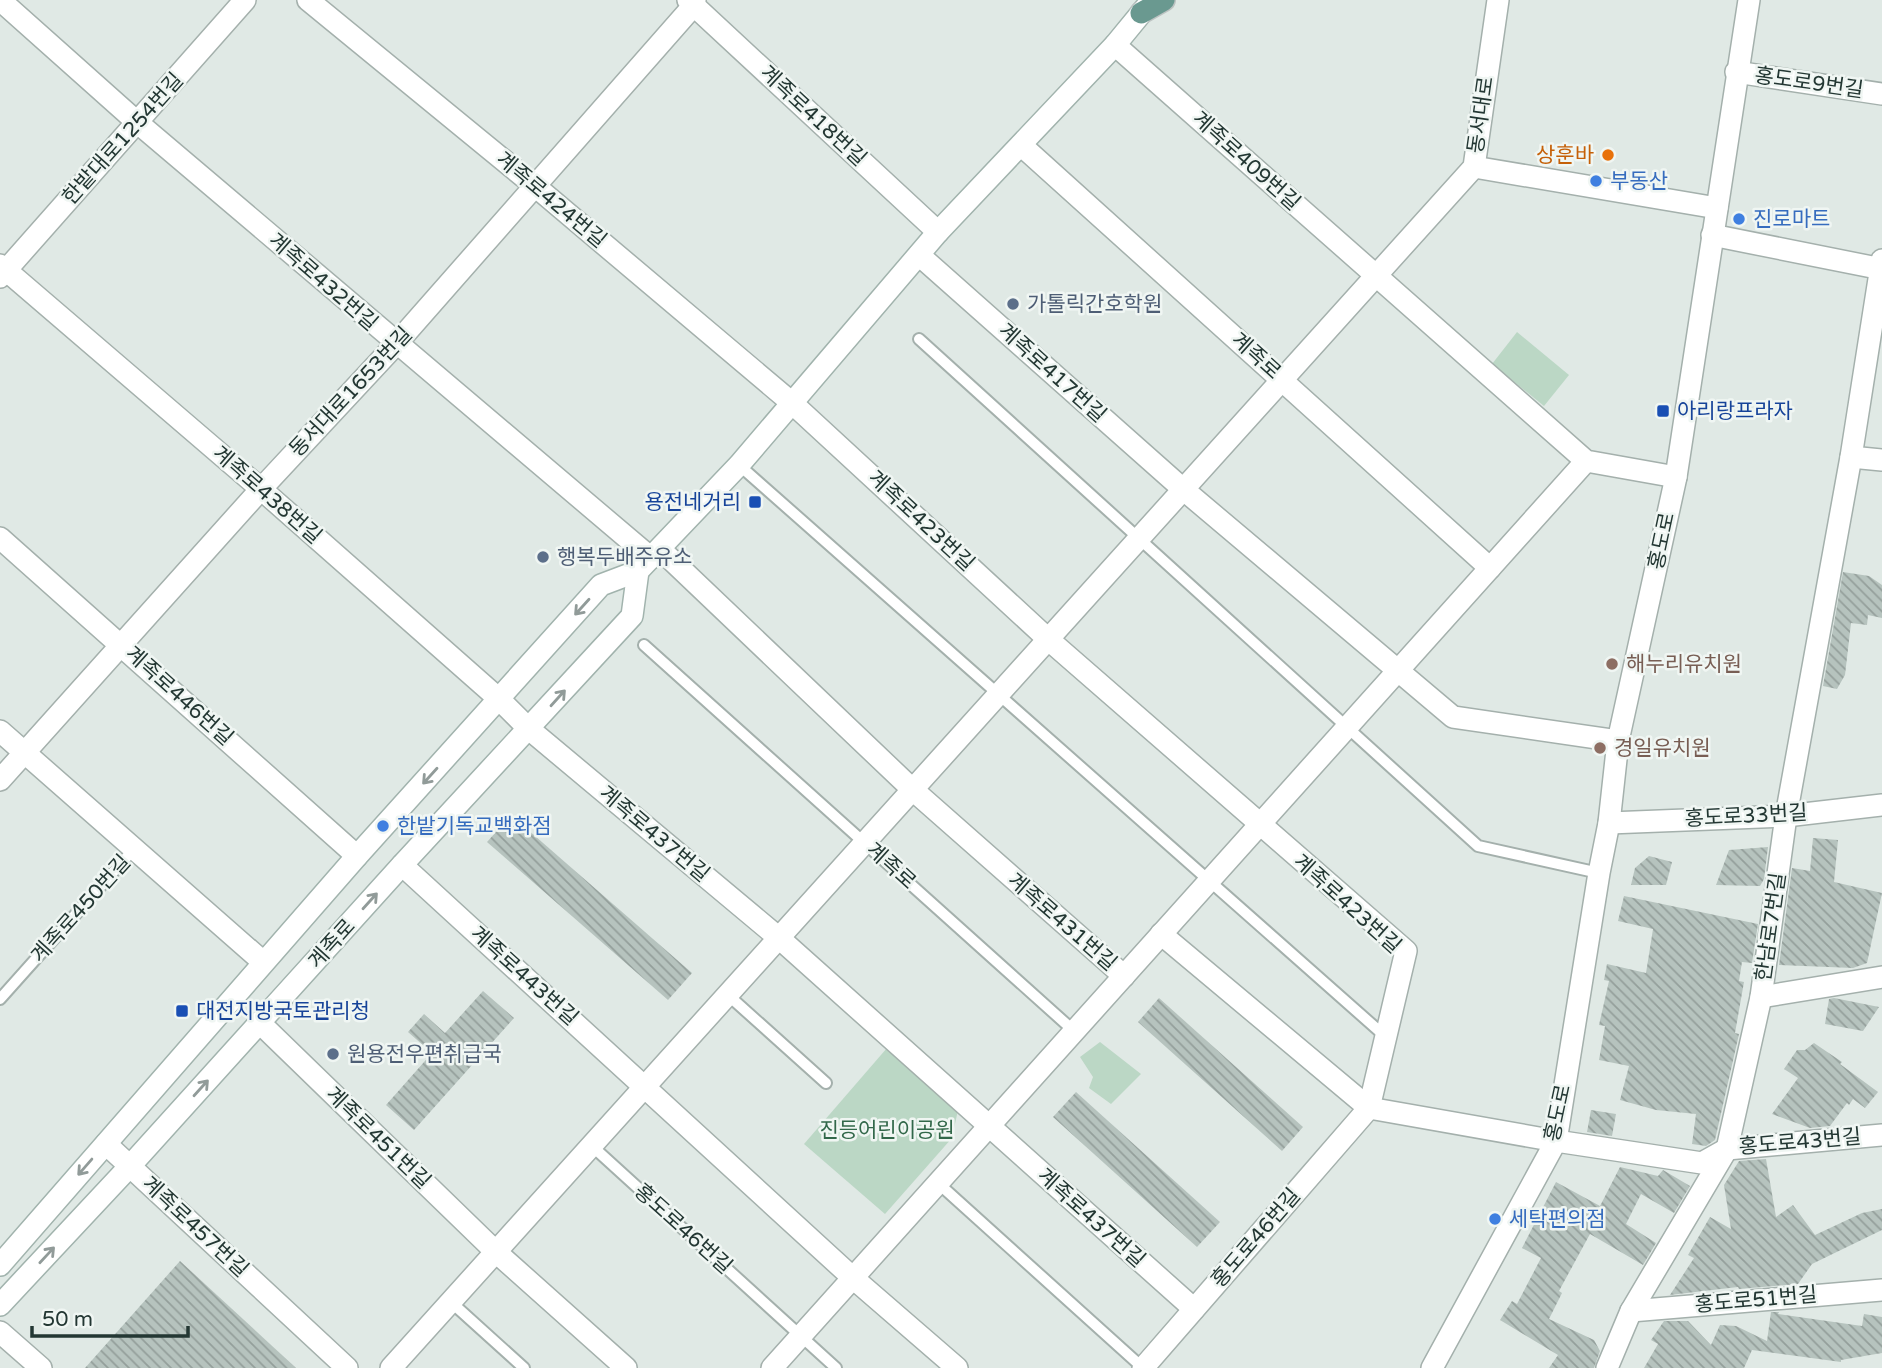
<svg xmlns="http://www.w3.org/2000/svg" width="1882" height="1368" viewBox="0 0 1882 1368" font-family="'Varela Round','Noto Sans KR',sans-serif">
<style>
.green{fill:#bbd7c5}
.building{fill:url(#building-back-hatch)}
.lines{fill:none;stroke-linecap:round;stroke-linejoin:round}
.service-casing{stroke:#a4b0ac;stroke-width:14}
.minor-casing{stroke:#a4b0ac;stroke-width:24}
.secondary-casing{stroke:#a1b3ad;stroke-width:24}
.primary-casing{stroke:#bdc3c2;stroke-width:24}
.service{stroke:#fff;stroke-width:10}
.minor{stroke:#fff;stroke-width:21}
.secondary{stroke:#fff;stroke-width:21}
.primary{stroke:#6a9990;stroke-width:21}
.oneway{stroke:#919b99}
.food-dot{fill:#e8710a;stroke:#f0f6f3;stroke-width:2.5}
.shop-dot{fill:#3f7fe0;stroke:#f0f6f3;stroke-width:2.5}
.service-dot{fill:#5c6f8a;stroke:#f0f6f3;stroke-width:2.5}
.transit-dot{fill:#1a4fb4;stroke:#f0f6f3;stroke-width:2.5}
.education-dot{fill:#8d6e63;stroke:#f0f6f3;stroke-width:2.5}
.labels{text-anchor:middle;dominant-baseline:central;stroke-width:5;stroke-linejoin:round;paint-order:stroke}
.street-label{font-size:21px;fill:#233733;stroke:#f0f6f3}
.food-label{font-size:21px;fill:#c56008;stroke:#f0f6f3;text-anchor:end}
.shop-label{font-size:21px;fill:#366cbe;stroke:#f0f6f3;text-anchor:start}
.service-label{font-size:21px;fill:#4e5e75;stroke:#f0f6f3;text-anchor:start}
.transit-label{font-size:21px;fill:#164399;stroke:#f0f6f3;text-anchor:start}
.education-label{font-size:21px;fill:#785e54;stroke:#f0f6f3;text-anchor:start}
.park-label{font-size:21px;fill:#32684a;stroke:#f0f6f3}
</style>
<defs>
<pattern id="building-back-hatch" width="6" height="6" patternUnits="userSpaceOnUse" patternTransform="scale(1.75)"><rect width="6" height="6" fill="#b6c3be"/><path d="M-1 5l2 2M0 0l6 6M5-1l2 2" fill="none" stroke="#949f9b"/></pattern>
</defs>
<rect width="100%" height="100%" fill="#e0e9e5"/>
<g class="green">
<path d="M 1517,332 L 1569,375 L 1544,406 L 1492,364 Z"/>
<path d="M 1100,1042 L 1141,1074 L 1111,1104 L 1089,1088 L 1093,1077 L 1080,1057 Z"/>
<path d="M 887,1048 L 958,1110 L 952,1138 L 885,1214 L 804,1144 Z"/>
</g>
<g class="building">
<path d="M 1843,572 L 1869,576 L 1882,585 L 1882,618 L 1868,615 L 1867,625 L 1851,623 L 1845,675 L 1837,689 L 1823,686 Z"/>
<path d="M 511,815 L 692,973 L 668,1000 L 487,842 Z"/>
<path d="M 1813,838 L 1838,840 L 1834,882 L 1882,893 L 1867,963 L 1853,968 L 1779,965 L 1792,868 L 1810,871 Z"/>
<path d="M 1768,847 L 1764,879 L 1760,886 L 1716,885 L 1729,850 Z"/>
<path d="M 1649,856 L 1672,862 L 1666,885 L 1631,885 L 1635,868 Z"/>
<path d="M 1624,896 L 1758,924 L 1752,963 L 1742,962 L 1739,981 L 1744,982 L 1735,1033 L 1739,1034 L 1715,1140 L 1706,1146 L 1692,1144 L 1696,1114 L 1656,1110 L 1620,1100 L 1629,1066 L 1599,1060 L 1605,1026 L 1599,1025 L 1609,981 L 1604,980 L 1607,964 L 1646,973 L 1653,929 L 1618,921 Z"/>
<path d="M 483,991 L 514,1018 L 414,1130 L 386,1105 L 432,1053 L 408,1032 L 424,1014 L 445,1033 Z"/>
<path d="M 1159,998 L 1303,1127 L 1282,1151 L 1138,1022 Z"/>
<path d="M 1834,998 L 1879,1007 L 1863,1031 L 1825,1024 L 1829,999 Z"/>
<path d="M 1814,1043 L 1842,1062 L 1840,1064 L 1878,1092 L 1865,1108 L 1853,1099 L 1849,1105 L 1847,1103 L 1830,1126 L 1810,1128 L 1772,1114 L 1798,1078 L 1784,1069 L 1797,1050 L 1805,1050 Z"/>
<path d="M 1076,1092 L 1220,1222 L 1197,1247 L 1053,1117 Z"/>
<path d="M 1591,1110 L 1616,1114 L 1612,1136 L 1587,1132 Z"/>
<path d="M 1766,1159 L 1776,1217 L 1793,1205 L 1815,1235 L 1862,1213 L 1882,1209 L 1882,1230 L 1812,1264 L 1798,1284 L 1739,1289 L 1738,1287 L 1670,1295 L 1694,1258 L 1688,1255 L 1710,1217 L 1731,1229 L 1724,1185 L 1739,1161 Z"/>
<path d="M 1620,1167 L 1658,1176 L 1663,1170 L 1690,1186 L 1674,1213 L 1641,1194 L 1626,1224 L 1656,1243 L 1643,1265 L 1590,1234 L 1559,1291 L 1562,1293 L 1549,1319 L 1594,1340 L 1600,1351 L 1594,1368 L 1549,1368 L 1558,1355 L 1500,1320 L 1512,1301 L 1517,1304 L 1541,1258 L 1522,1248 L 1556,1182 L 1600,1206 Z"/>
<path d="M 180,1261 L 296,1368 L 85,1368 Z"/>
<path d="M 1771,1312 L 1779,1312 L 1778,1314 L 1862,1326 L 1864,1314 L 1882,1317 L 1882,1353 L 1841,1360 L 1841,1362 L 1752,1350 L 1744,1368 L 1644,1368 L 1658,1344 L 1651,1340 L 1664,1321 L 1688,1321 L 1711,1345 L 1720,1325 L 1736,1326 L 1767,1341 Z"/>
</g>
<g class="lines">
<g class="service-casing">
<g id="service">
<path d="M 919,339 L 1478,846 L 1599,873"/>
<path d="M 739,465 L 1386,1037"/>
<path d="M 644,645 L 1074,1031"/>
<path d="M 728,995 L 826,1083"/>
<path d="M 0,999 L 133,850"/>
<path d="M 592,1146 L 836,1368"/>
<path d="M 938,1183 L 1143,1368"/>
<path d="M 451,1302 L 524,1368"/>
</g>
</g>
<g class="minor-casing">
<g id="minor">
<path d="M 0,0 L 138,123 L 651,558"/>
<path d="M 308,0 L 535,186 L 792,403 L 1049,640 L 1406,951 L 1369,1108 L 1143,1368"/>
<path d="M 688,0 L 938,232"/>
<path d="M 1115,45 L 1586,461 L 1676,477"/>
<path d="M 1736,72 L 1882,94"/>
<path d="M 1021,145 L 1490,568"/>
<path d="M 1474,167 L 1717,208"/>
<path d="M 1712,235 L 1882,269"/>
<path d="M 919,255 L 1184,490 L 1453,717 L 1618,741"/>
<path d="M 0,265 L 261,489 L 499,699 L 529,729 L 779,938 L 1194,1309"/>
<path d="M 0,277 L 245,0"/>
<path d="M 1851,457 L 1882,460"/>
<path d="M 0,538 L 357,856"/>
<path d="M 660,549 L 913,790 L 1124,976"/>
<path d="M 0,731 L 263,962"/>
<path d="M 0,780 L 261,489 L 396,344 L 694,5 L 695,0"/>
<path d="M 1609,823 L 1786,816 L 1882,805"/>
<path d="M 402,865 L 853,1278 L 957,1368"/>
<path d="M 1161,934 L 1369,1108 L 1556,1141 L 1702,1163 L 1727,1149 L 1882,1135"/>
<path d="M 1761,997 L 1882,977"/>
<path d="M 261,1024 L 496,1252 L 626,1368"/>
<path d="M 106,1144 L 347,1368"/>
<path d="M 1631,1311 L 1882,1290"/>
<path d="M 0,1332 L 41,1368"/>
<path d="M 391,1368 L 1474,167 L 1498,0"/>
<path d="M 772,1368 L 1586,461"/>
<path d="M 1432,1368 L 1556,1141 L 1599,873 L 1609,823 L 1618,741 L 1676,477 L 1749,0"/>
<path d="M 1607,1368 L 1631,1311 L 1727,1149 L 1761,997 L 1786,816 L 1851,457 L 1882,260"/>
</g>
</g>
<g class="secondary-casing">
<g id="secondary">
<path d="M 0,1265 L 357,856 L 601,585 L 638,571 L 739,465 L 938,232 L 1115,45 L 1152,0"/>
<path d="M 0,1305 L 130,1166 L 402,865 L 632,616 L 638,571"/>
</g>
</g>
<g class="primary-casing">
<path id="primary" d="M 1141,13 L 1164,0"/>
</g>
<use href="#service" class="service"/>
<use href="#minor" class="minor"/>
<use href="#secondary" class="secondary"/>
<use href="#primary" class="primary"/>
</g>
<defs><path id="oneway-shaft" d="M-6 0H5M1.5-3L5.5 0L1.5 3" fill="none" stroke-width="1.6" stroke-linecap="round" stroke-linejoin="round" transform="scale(1.75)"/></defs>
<g class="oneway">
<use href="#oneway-shaft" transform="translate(582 607) rotate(132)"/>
<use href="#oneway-shaft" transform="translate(558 698) rotate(-48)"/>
<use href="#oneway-shaft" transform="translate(430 776) rotate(132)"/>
<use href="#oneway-shaft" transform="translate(370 901) rotate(-48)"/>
<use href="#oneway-shaft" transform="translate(201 1088) rotate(-48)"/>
<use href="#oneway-shaft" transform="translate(85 1167) rotate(131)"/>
<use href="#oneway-shaft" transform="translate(47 1255) rotate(-47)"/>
</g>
<circle class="food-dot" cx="1608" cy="155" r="7"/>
<g class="shop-dot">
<circle cx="1596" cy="181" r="7"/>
<circle cx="1739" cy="219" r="7"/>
<circle cx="383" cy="826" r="7"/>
<circle cx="1495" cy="1219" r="7"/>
</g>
<g class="service-dot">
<circle cx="1013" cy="304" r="7"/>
<circle cx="543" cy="557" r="7"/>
<circle cx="333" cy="1054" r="7"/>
</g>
<g class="transit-dot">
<rect x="1656" y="404" width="14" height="14" rx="3.5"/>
<rect x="748" y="495" width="14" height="14" rx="3.5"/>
<rect x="175" y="1004" width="14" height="14" rx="3.5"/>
</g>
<g class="education-dot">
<circle cx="1612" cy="664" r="7"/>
<circle cx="1600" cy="748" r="7"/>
</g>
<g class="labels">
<g class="street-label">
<text transform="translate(1809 83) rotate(8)">홍도로9번길</text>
<text transform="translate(1481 115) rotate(-82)">동서대로</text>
<text transform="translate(813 116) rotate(43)">계족로418번길</text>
<text transform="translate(123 139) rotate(-48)">한밭대로1254번길</text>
<text transform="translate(1246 161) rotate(42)">계족로409번길</text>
<text transform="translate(551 200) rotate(40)">계족로424번길</text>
<text transform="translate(323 282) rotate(41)">계족로432번길</text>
<text transform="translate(1256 356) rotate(42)">계족로</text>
<text transform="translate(1052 373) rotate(42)">계족로417번길</text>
<text transform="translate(351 392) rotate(-47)">동서대로1653번길</text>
<text transform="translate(267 495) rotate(41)">계족로438번길</text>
<text transform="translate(921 521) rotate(43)">계족로423번길</text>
<text transform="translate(1662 541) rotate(-78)">홍도로</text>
<text transform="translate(179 696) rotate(42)">계족로446번길</text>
<text transform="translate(1746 816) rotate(-3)">홍도로33번길</text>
<text transform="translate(654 834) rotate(40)">계족로437번길</text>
<text transform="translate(891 866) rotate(42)">계족로</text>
<text transform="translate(1347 904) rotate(42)">계족로423번길</text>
<text transform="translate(81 909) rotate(-48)">계족로450번길</text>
<text transform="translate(1062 922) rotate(41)">계족로431번길</text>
<text transform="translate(1771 927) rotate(-82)">한남로7번길</text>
<text transform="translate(332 944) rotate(-48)">계족로</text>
<text transform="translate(524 976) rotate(42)">계족로443번길</text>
<text transform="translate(1558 1113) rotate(-78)">홍도로</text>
<text transform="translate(378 1138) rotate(44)">계족로451번길</text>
<text transform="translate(1800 1142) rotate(-5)">홍도로43번길</text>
<text transform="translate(1091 1218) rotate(42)">계족로437번길</text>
<text transform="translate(195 1227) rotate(43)">계족로457번길</text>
<text transform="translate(683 1229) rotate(42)">홍도로46번길</text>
<text transform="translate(1256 1238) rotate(-49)">홍도로46번길</text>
<text transform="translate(1756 1300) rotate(-5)">홍도로51번길</text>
</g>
<g class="food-label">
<text x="1594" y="155">상훈바</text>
</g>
<g class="shop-label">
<text x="1610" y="181">부동산</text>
<text x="1753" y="219">진로마트</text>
<text x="397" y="826">한밭기독교백화점</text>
<text x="1509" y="1219">세탁편의점</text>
</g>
<g class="service-label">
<text x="1027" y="304">가톨릭간호학원</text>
<text x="557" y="557">행복두배주유소</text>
<text x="347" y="1054">원용전우편취급국</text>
</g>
<g class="transit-label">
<text x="1677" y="411">아리랑프라자</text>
<text x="741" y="502" text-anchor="end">용전네거리</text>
<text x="196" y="1011">대전지방국토관리청</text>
</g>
<g class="education-label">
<text x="1626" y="664">해누리유치원</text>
<text x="1614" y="748">경일유치원</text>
</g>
<g class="park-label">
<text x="887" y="1130">진등어린이공원</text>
</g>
</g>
<path d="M32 1326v10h156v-10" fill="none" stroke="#233733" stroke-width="3.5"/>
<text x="42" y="1326" font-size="21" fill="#233733" stroke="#f0f6f3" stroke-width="5" paint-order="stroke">50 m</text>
</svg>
